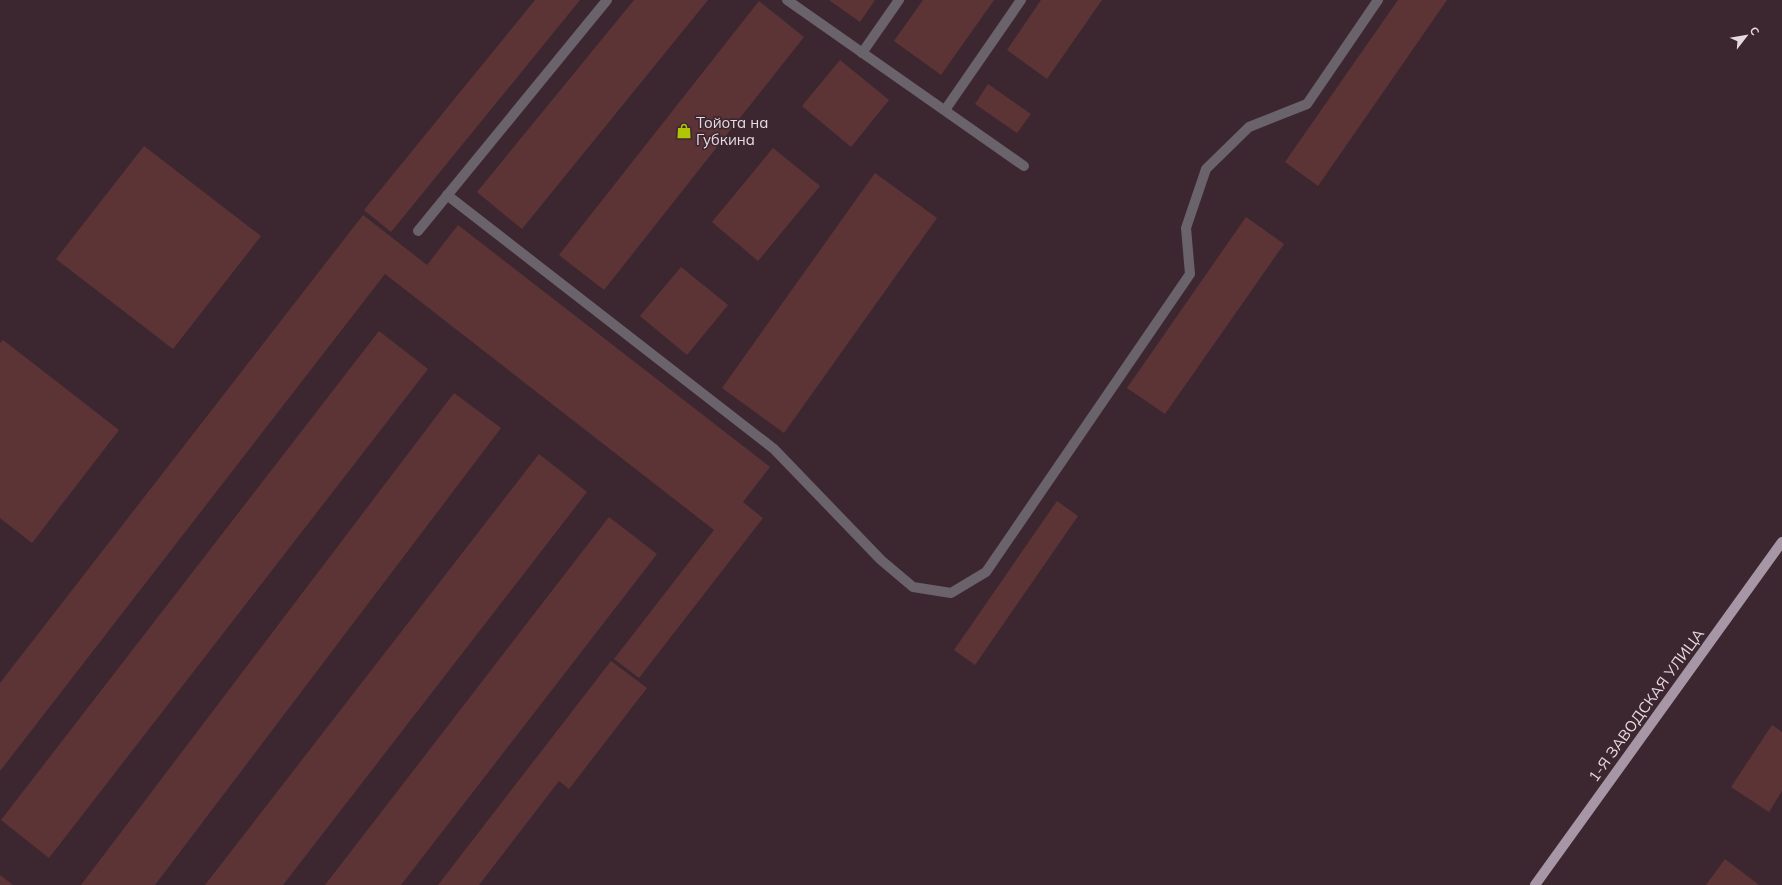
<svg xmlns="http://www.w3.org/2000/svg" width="1782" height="885" viewBox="0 0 1782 885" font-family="Mulish,sans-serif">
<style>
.building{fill:#5c3436}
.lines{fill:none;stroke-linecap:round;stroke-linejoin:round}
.minor{stroke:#6b636b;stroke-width:10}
.major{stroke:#a696a6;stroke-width:10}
.labels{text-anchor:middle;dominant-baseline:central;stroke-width:3.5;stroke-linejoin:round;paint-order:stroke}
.poi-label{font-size:15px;fill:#e7d9df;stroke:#3c2731;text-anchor:start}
.street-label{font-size:15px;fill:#e7d9df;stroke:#3c2731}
</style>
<rect width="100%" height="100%" fill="#3c2731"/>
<g class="building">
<path d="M 535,0 L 580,0 L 391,232 L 364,210 Z"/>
<path d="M 634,0 L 708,0 L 522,229 L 477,192 Z"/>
<path d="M 829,0 L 875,0 L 860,22 Z"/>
<path d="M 923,0 L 994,0 L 941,75 L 894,41 Z"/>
<path d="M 1041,0 L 1102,0 L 1047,79 L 1007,50 Z"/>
<path d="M 1398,0 L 1447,0 L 1318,186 L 1285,162 Z"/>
<path d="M 759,1 L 804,37 L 604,290 L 559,255 Z"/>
<path d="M 840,60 L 889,100 L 851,147 L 802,106 Z"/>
<path d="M 988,84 L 1031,114 L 1017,133 L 975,104 Z"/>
<path d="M 144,146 L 261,236 L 173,349 L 56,259 Z"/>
<path d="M 773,148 L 820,186 L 758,261 L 712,222 Z"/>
<path d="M 875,173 L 937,218 L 784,433 L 722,388 Z"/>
<path d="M 363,215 L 427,265 L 458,225 L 770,467 L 743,502 L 763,518 L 639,678 L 614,659 L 714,530 L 385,274 L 0,771 L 0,683 Z"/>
<path d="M 1246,217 L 1284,244 L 1165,414 L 1127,388 Z"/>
<path d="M 681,267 L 728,305 L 687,355 L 640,316 Z"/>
<path d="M 379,331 L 428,369 L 49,858 L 1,820 Z"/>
<path d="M 3,340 L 119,430 L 32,543 L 0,518 L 0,343 Z"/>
<path d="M 454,393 L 501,428 L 155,885 L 81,885 Z"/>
<path d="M 539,454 L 587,492 L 283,885 L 205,885 Z"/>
<path d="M 1057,501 L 1078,516 L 975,665 L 954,650 Z"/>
<path d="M 609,517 L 657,554 L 401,885 L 325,885 Z"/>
<path d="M 611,661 L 647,688 L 569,789 L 559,781 L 479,885 L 438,885 Z"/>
<path d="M 1772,725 L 1782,732 L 1782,791 L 1769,812 L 1731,787 Z"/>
<path d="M 1725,859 L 1759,885 L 1706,885 Z"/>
<path d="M 0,875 L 13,885 L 0,885 Z"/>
</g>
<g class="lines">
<g class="minor">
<path d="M 787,0 L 1024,166"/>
<path d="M 862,53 L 899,0"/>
<path d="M 945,110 L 1021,0"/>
<path d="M 447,195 L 774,449 L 881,560 L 913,587 L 951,593 L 986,572 L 1190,274 L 1186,228 L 1206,169 L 1249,127 L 1307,104 L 1378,0"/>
<path d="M 418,231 L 607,0"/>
</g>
<path class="major" d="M 1535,885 L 1782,542"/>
</g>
<defs>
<g id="shop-bare" transform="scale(1.2)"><path d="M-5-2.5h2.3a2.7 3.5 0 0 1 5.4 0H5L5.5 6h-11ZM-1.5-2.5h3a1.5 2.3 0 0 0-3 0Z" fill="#afc506" stroke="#3c2731" stroke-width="2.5" paint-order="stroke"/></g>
</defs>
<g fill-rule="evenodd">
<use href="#shop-bare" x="684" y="131"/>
</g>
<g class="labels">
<g class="poi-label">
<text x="696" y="122">Тойота на<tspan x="696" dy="17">Губкина</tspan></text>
</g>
<g class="street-label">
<text transform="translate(1646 705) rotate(-54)">1-Я ЗАВОДСКАЯ УЛИЦА</text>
</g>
</g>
<g transform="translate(1746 36) rotate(59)" stroke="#3c2731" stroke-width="3" paint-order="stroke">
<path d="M0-3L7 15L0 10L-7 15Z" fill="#e7d9df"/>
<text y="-6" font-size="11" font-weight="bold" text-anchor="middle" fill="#e7d9df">С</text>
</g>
</svg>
